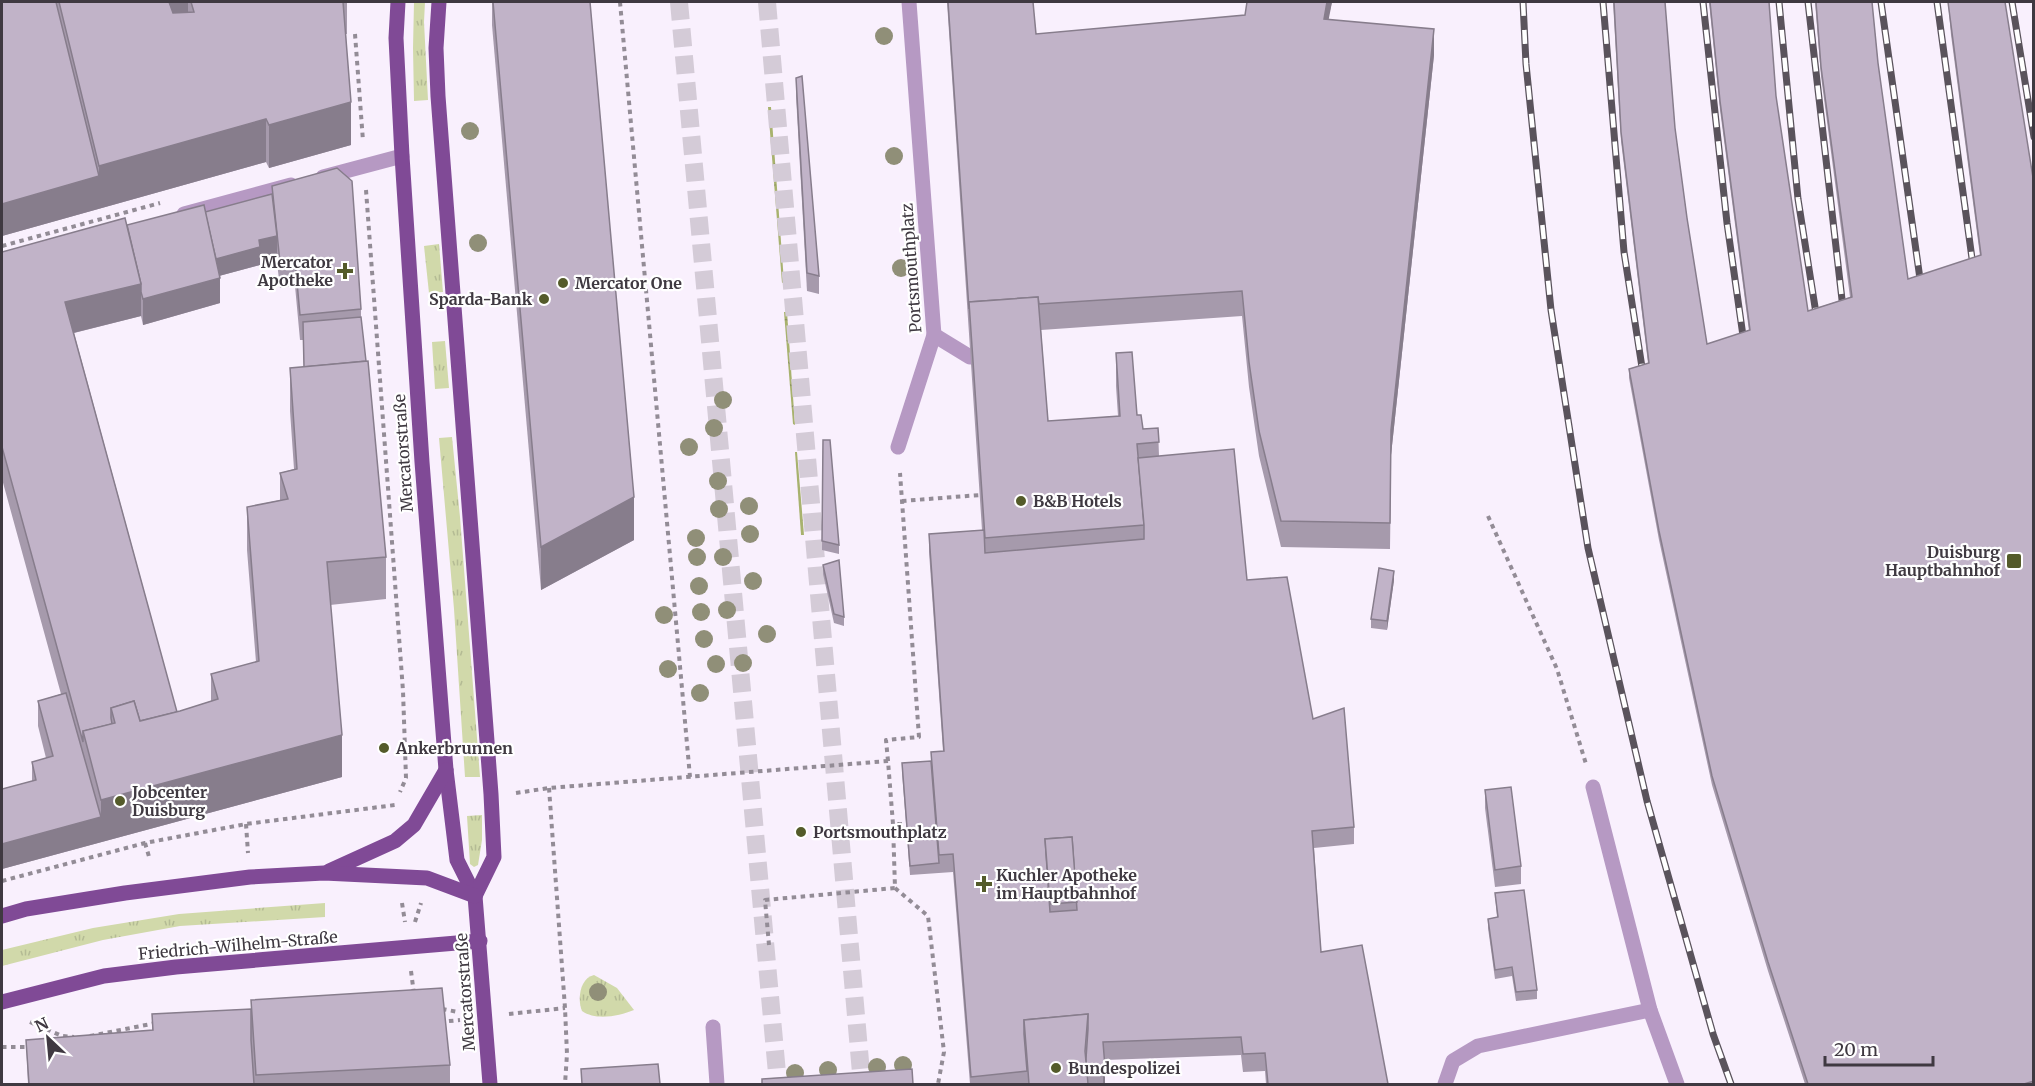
<svg xmlns="http://www.w3.org/2000/svg" width="2035" height="1086" viewBox="0 0 2035 1086" font-family="Merriweather,serif">
<style>
.grass{fill:url(#grass-tufts)}
.water{fill:url(#water-ripples)}
.lines{fill:none;stroke-linecap:round;stroke-linejoin:round}
.highway-tunnel{stroke:#d4cbd7;stroke-width:18;stroke-dasharray:18 9;stroke-linecap:butt}
.path{stroke:#938c96;stroke-width:4;stroke-dasharray:4.5 4.5;stroke-linecap:butt}
.minor{stroke:#b699c3;stroke-width:15}
.major{stroke:#804a96;stroke-width:15}
.rail-casing{stroke:#5a535c;stroke-width:7}
.rail{stroke:#fff;stroke-width:4.5;stroke-dasharray:14;stroke-linecap:butt}
.tree{fill:#908f78}
.wall{fill:#a69aac;fill-rule:evenodd}
.shaded-wall{fill:#877d8c}
.building{fill:#c1b3c8;stroke:#877d8c;stroke-width:1.5;fill-rule:evenodd}
.poi-dot{fill:#545b2a;stroke:#fff;stroke-width:2}
.labels{text-anchor:middle;dominant-baseline:central;stroke-width:4.5;stroke-linejoin:round;paint-order:stroke}
.poi-label{font-size:16px;font-weight:bold;fill:#3f3941;stroke:#fff;text-anchor:start}
.street-label{font-size:16px;fill:#3f3941;stroke:#fff}
</style>
<defs>
<pattern id="grass-tufts" width="24" height="20" patternUnits="userSpaceOnUse" patternTransform="scale(1.5)"><rect width="24" height="20" fill="#d1d9aa"/><path d="M3 7l-1-3M5 7V3M7 7l1-3M15 17l-1-3M17 17v-4M19 17l1-3" fill="none" stroke="#b4bb94"/></pattern>
<pattern id="water-ripples" width="26" height="14" patternUnits="userSpaceOnUse" patternTransform="scale(1.5)"><rect width="26" height="14" fill="#a8b26e"/><path d="M2 4q2-2 4 0t4 0M15 11q2-2 4 0t4 0" fill="none" stroke="#8a925c"/></pattern>
</defs>
<rect width="100%" height="100%" fill="#f9f0fd"/>
<g class="grass">
<path d="M 414,2 L 425,2 L 424,22 L 428,100 L 414,101 L 413,48 Z"/>
<path d="M 439,244 L 443,292 L 429,293 L 424,246 Z"/>
<path d="M 445,341 L 449,388 L 435,389 L 432,342 Z"/>
<path d="M 452,437 L 460,517 L 480,777 L 465,777 L 454,609 L 439,438 Z"/>
<path d="M 482,815 L 482,840 L 478,865 L 474,867 L 470,864 L 467,816 Z"/>
<path d="M 325,903 L 325,917 L 180,926 L 103,940 L 2,966 L 2,950 L 93,928 L 179,914 Z"/>
<path d="M 594,975 L 617,988 L 634,1010 C 619,1016 596,1021 582,1011 C 577,999 580,978 594,975 Z"/>
</g>
<g class="water">
<path d="M 768,107 L 771,107 L 784,282 L 782,283 Z"/>
<path d="M 784,312 L 787,312 L 795,425 L 793,424 Z"/>
<path d="M 795,452 L 797,452 L 804,535 L 801,535 Z"/>
</g>
<g class="lines">
<g class="highway-tunnel">
<path d="M 679,2 L 778,1084"/>
<path d="M 767,2 L 862,1084"/>
</g>
<g class="path">
<path d="M 620,2 L 690,777"/>
<path d="M 355,34 L 363,141"/>
<path d="M 366,190 L 403,691 L 406,778 L 400,792"/>
<path d="M 2,246 L 160,203"/>
<path d="M 902,501 L 980,495"/>
<path d="M 1488,516 L 1557,669 L 1586,764"/>
<path d="M 888,761 L 886,740 L 919,737 L 900,473"/>
<path d="M 549,788 L 565,1008 L 567,1054 L 565,1084"/>
<path d="M 516,793 L 549,788 L 888,761 L 893,824 L 906,824"/>
<path d="M 246,824 L 248,853"/>
<path d="M 145,843 L 150,860"/>
<path d="M 2,881 L 145,843 L 246,824 L 395,805"/>
<path d="M 895,888 L 928,916 L 944,1052 L 938,1084"/>
<path d="M 402,903 L 405,922"/>
<path d="M 415,922 L 421,903"/>
<path d="M 769,945 L 765,900 L 895,888 L 893,824"/>
<path d="M 411,971 L 414,994"/>
<path d="M 442,1009 L 458,1012"/>
<path d="M 509,1014 L 565,1008"/>
<path d="M 30,1022 L 62,1036 L 74,1037"/>
<path d="M 440,1022 L 460,1020"/>
<path d="M 90,1036 L 156,1023"/>
<path d="M 2,1047 L 31,1047"/>
</g>
<g class="minor">
<path d="M 323,177 L 402,156"/>
<path d="M 184,214 L 291,185"/>
<path d="M 934,335 L 970,357"/>
<path d="M 898,447 L 934,335 L 909,2"/>
<path d="M 1593,787 L 1650,1010 L 1677,1084"/>
<path d="M 713,1027 L 717,1084"/>
<path d="M 1445,1084 L 1453,1061 L 1478,1046 L 1650,1010"/>
</g>
<g class="major">
<path d="M 398,2 L 396,38 L 402,156 L 422,462 L 446,770 L 457,860 L 475,896 L 490,1084"/>
<path d="M 439,2 L 436,48 L 438,96 L 491,794 L 494,857 L 475,896"/>
<path d="M 329,871 L 395,841 L 414,825 L 446,770"/>
<path d="M 2,916 L 26,909 L 125,893 L 250,877 L 324,873 L 427,878 L 475,896"/>
<path d="M 2,1002 L 104,976 L 176,967 L 480,941"/>
</g>
<g class="rail-casing">
<g id="rail">
<path d="M 1523,2 L 1526,64 L 1551,310 L 1588,548 L 1647,801 L 1713,1034 L 1731,1084"/>
<path d="M 1603,2 L 1624,252 L 1644,380"/>
<path d="M 1703,2 L 1727,223 L 1745,350"/>
<path d="M 1779,2 L 1798,199 L 1818,326"/>
<path d="M 1808,2 L 1844,317"/>
<path d="M 1881,2 L 1922,293"/>
<path d="M 1937,2 L 1974,273"/>
<path d="M 2012,2 L 2034,137"/>
</g>
</g>
<use href="#rail" class="rail"/>
</g>
<g class="tree">
<circle cx="884" cy="36" r="9"/>
<circle cx="470" cy="131" r="9"/>
<circle cx="894" cy="156" r="9"/>
<circle cx="478" cy="243" r="9"/>
<circle cx="901" cy="268" r="9"/>
<circle cx="723" cy="400" r="9"/>
<circle cx="714" cy="428" r="9"/>
<circle cx="689" cy="447" r="9"/>
<circle cx="718" cy="481" r="9"/>
<circle cx="749" cy="506" r="9"/>
<circle cx="719" cy="509" r="9"/>
<circle cx="750" cy="534" r="9"/>
<circle cx="696" cy="538" r="9"/>
<circle cx="697" cy="557" r="9"/>
<circle cx="723" cy="557" r="9"/>
<circle cx="753" cy="581" r="9"/>
<circle cx="699" cy="586" r="9"/>
<circle cx="727" cy="610" r="9"/>
<circle cx="701" cy="612" r="9"/>
<circle cx="664" cy="615" r="9"/>
<circle cx="767" cy="634" r="9"/>
<circle cx="704" cy="639" r="9"/>
<circle cx="743" cy="663" r="9"/>
<circle cx="716" cy="664" r="9"/>
<circle cx="668" cy="669" r="9"/>
<circle cx="700" cy="693" r="9"/>
<circle cx="598" cy="992" r="9"/>
<circle cx="903" cy="1065" r="9"/>
<circle cx="877" cy="1067" r="9"/>
<circle cx="828" cy="1070" r="9"/>
<circle cx="795" cy="1073" r="9"/>
</g>
<g class="wall">
<path d="M 2,2 L 347,2 L 347,34 L 346,34 L 351,145 L 269,168 L 266,162 L 2,236 Z"/>
<path d="M 492,2 L 590,2 L 634,540 L 541,590 L 492,25 Z"/>
<path d="M 947,2 L 1033,2 L 1036,34 L 1245,15 L 1247,2 L 1332,2 L 1328,19 L 1434,55 L 1391,455 L 1390,549 L 1281,547 L 1259,456 L 1249,387 L 1242,316 L 1041,330 L 1048,421 L 1118,416 L 1116,386 L 1116,353 L 1137,415 L 1143,429 L 1158,428 L 1159,456 L 1247,580 L 1313,719 L 1354,827 L 1354,844 L 1314,848 L 1321,952 L 1388,1084 L 1266,1084 L 1265,1071 L 1243,1072 L 1241,1055 L 1105,1060 L 1105,1084 L 970,1084 L 953,872 L 910,875 L 902,772 L 902,763 L 931,761 L 931,752 L 943,751 L 929,552 L 929,534 L 982,530 Z"/>
<path d="M 1613,2 L 1665,2 L 1675,128 L 1687,218 L 1707,344 L 1749,331 L 1720,110 L 1709,2 L 1769,2 L 1776,96 L 1808,311 L 1850,297 L 1821,76 L 1815,2 L 1872,2 L 1878,63 L 1908,279 L 1980,256 L 1951,35 L 1948,2 L 2005,2 L 2034,1084 L 1805,1084 L 1768,971 L 1712,785 L 1659,540 L 1629,378 L 1629,369 L 1648,363 L 1621,141 Z"/>
<path d="M 796,78 L 819,276 L 819,294 L 807,291 L 796,96 Z"/>
<path d="M 272,186 L 361,309 L 361,317 L 386,557 L 386,599 L 330,605 L 342,777 L 2,869 L 2,789 L 32,781 L 32,762 L 46,758 L 38,726 L 38,701 L 61,694 L 2,479 L 2,252 L 127,225 L 205,212 L 272,194 ZM 276,254 L 280,288 L 295,286 L 300,340 L 303,340 L 304,367 L 290,368 L 290,411 L 294,469 L 280,473 L 280,500 L 247,507 L 247,550 L 256,662 L 211,674 L 211,701 L 177,712 L 74,333 L 141,316 L 143,325 L 220,303 L 219,276 L 260,265 L 260,257 Z"/>
<path d="M 823,440 L 839,545 L 839,554 L 822,550 Z"/>
<path d="M 823,565 L 844,617 L 844,626 L 834,623 L 823,574 Z"/>
<path d="M 1394,580 L 1387,630 L 1371,628 L 1371,619 Z"/>
<path d="M 1485,790 L 1521,866 L 1521,884 L 1495,887 L 1485,808 Z"/>
<path d="M 1495,893 L 1537,990 L 1537,999 L 1516,1001 L 1512,976 L 1495,979 L 1488,928 L 1488,919 L 1497,917 Z"/>
<path d="M 251,1000 L 450,1065 L 450,1084 L 28,1084 L 26,1040 L 152,1030 L 152,1014 L 251,1009 Z"/>
</g>
<g class="shaded-wall">
<path d="M 167,2 L 188,2 L 188,30 L 167,35 Z"/>
<path d="M 1327,2 L 1332,2 L 1324,44 L 1324,19 Z"/>
<path d="M 1434,29 L 1434,55 L 1391,455 L 1390,549 L 1391,430 Z"/>
<path d="M 351,102 L 351,145 L 269,168 L 269,125 Z"/>
<path d="M 266,119 L 266,162 L 2,236 L 2,204 L 99,176 L 99,166 Z"/>
<path d="M 277,236 L 277,254 L 260,257 L 260,265 L 215,277 L 215,260 L 259,240 Z"/>
<path d="M 220,278 L 220,303 L 143,325 L 143,299 Z"/>
<path d="M 141,284 L 141,316 L 65,335 L 65,302 Z"/>
<path d="M 634,497 L 634,540 L 541,590 L 541,547 Z"/>
<path d="M 1394,571 L 1394,580 L 1387,630 L 1387,621 Z"/>
<path d="M 342,735 L 342,777 L 2,869 L 2,844 L 101,817 L 101,800 Z"/>
<path d="M 1105,1067 L 1105,1084 L 1103,1084 L 1103,1069 Z"/>
</g>
<g class="building">
<path d="M 2,2 L 56,2 L 99,176 L 2,204 Z"/>
<path d="M 59,2 L 169,2 L 173,13 L 194,12 L 191,2 L 343,2 L 351,102 L 269,125 L 266,119 L 99,166 Z"/>
<path d="M 493,2 L 590,2 L 634,497 L 541,547 Z"/>
<path d="M 948,2 L 1033,2 L 1036,34 L 1245,15 L 1247,2 L 1327,2 L 1324,19 L 1434,29 L 1391,430 L 1390,523 L 1281,521 L 1259,431 L 1249,362 L 1242,291 L 1039,304 L 1038,297 L 969,302 L 969,309 Z"/>
<path d="M 1614,2 L 1665,2 L 1675,128 L 1687,218 L 1707,344 L 1750,330 L 1720,101 L 1710,2 L 1769,2 L 1776,96 L 1808,311 L 1852,297 L 1821,67 L 1816,2 L 1872,2 L 1878,63 L 1908,279 L 1981,255 L 1948,2 L 2005,2 L 2034,184 L 2034,1081 L 2024,1084 L 1808,1084 L 1768,962 L 1712,776 L 1659,531 L 1629,369 L 1649,363 L 1621,132 Z"/>
<path d="M 802,76 L 819,276 L 807,273 L 796,78 Z"/>
<path d="M 337,168 L 352,181 L 361,309 L 300,315 L 295,260 L 280,262 L 272,186 Z"/>
<path d="M 272,194 L 277,236 L 259,240 L 260,247 L 216,259 L 205,212 Z"/>
<path d="M 204,205 L 220,278 L 143,299 L 141,292 L 141,284 L 127,225 Z"/>
<path d="M 125,218 L 141,284 L 65,302 L 177,712 L 140,721 L 134,701 L 111,708 L 111,718 L 112,724 L 83,731 L 83,742 L 2,447 L 2,252 Z"/>
<path d="M 1038,297 L 1048,421 L 1120,416 L 1116,353 L 1132,352 L 1137,415 L 1141,415 L 1143,429 L 1158,428 L 1159,442 L 1137,444 L 1144,525 L 985,538 L 969,302 Z"/>
<path d="M 361,317 L 366,361 L 304,367 L 303,322 Z"/>
<path d="M 368,361 L 386,557 L 327,562 L 342,735 L 101,800 L 83,731 L 115,723 L 111,708 L 134,701 L 140,721 L 180,711 L 218,699 L 211,674 L 259,661 L 247,507 L 288,499 L 280,473 L 297,469 L 290,368 Z"/>
<path d="M 823,440 L 830,440 L 839,545 L 822,541 Z"/>
<path d="M 1234,449 L 1247,580 L 1287,577 L 1313,719 L 1344,708 L 1354,827 L 1312,831 L 1321,952 L 1362,945 L 1388,1084 L 1268,1084 L 1265,1053 L 1243,1054 L 1241,1037 L 1103,1042 L 1105,1067 L 1103,1069 L 1086,1066 L 1086,1059 L 1088,1029 L 1088,1014 L 1024,1020 L 1024,1034 L 1027,1071 L 971,1077 L 953,854 L 939,855 L 931,752 L 944,751 L 929,534 L 984,530 L 985,553 L 1144,539 L 1144,525 L 1138,458 ZM 1072,837 L 1077,910 L 1050,912 L 1045,839 Z"/>
<path d="M 839,560 L 844,617 L 834,614 L 823,565 Z"/>
<path d="M 1379,568 L 1394,571 L 1387,621 L 1371,619 Z"/>
<path d="M 66,693 L 101,817 L 2,844 L 2,789 L 36,780 L 32,762 L 53,756 L 38,701 Z"/>
<path d="M 931,761 L 939,863 L 910,866 L 902,763 Z"/>
<path d="M 1511,787 L 1521,866 L 1495,870 L 1485,790 Z"/>
<path d="M 1072,837 L 1077,902 L 1050,904 L 1045,839 Z"/>
<path d="M 1524,890 L 1537,990 L 1516,992 L 1512,967 L 1495,970 L 1488,919 L 1498,917 L 1495,893 Z"/>
<path d="M 442,988 L 450,1065 L 256,1075 L 251,1000 Z"/>
<path d="M 251,1009 L 251,1040 L 254,1084 L 29,1084 L 26,1040 L 153,1030 L 152,1014 Z"/>
<path d="M 1088,1014 L 1085,1051 L 1088,1084 L 1029,1084 L 1024,1020 Z"/>
<path d="M 658,1064 L 660,1084 L 582,1084 L 581,1069 Z"/>
<path d="M 912,1069 L 913,1084 L 762,1084 L 762,1079 Z"/>
</g>
<g class="poi-dot">
<path d="M342 262h6v6h6v6h-6v6h-6v-6h-6v-6h6z"/>
<circle cx="563" cy="283" r="6"/>
<circle cx="544" cy="299" r="6"/>
<circle cx="1021" cy="501" r="6"/>
<rect x="2006" y="553" width="16" height="16" rx="3"/>
<circle cx="384" cy="748" r="6"/>
<circle cx="120" cy="801" r="6"/>
<circle cx="801" cy="832" r="6"/>
<path d="M981 875h6v6h6v6h-6v6h-6v-6h-6v-6h6z"/>
<circle cx="1056" cy="1068" r="6"/>
</g>
<g class="labels">
<g class="poi-label">
<text x="333" y="262" text-anchor="end">Mercator<tspan x="333" dy="18">Apotheke</tspan></text>
<text x="575" y="283">Mercator One</text>
<text x="532" y="299" text-anchor="end">Sparda-Bank</text>
<text x="1033" y="501">B&amp;B Hotels</text>
<text x="2000" y="552" text-anchor="end">Duisburg<tspan x="2000" dy="18">Hauptbahnhof</tspan></text>
<text x="396" y="748">Ankerbrunnen</text>
<text x="132" y="792">Jobcenter<tspan x="132" dy="18">Duisburg</tspan></text>
<text x="813" y="832">Portsmouthplatz</text>
<text x="996" y="875">Kuchler Apotheke<tspan x="996" dy="18">im Hauptbahnhof</tspan></text>
<text x="1068" y="1068">Bundespolizei</text>
</g>
<g class="street-label">
<text transform="translate(911 268) rotate(-94)">Portsmouthplatz</text>
<text transform="translate(403 453) rotate(-94)">Mercatorstraße</text>
<text transform="translate(238 945) rotate(-5)">Friedrich-Wilhelm-Straße</text>
<text transform="translate(465 992) rotate(-94)">Mercatorstraße</text>
</g>
</g>
<rect width="2035" height="1086" fill="none" stroke="#3f3941" stroke-width="6"/>
<g transform="translate(48 1038) rotate(334)" stroke="#ffffff" stroke-width="4.5" paint-order="stroke">
<path d="M0-4.5L10 22L0 15L-10 22Z" fill="#3f3941"/>
<text y="-9" font-size="16" font-weight="bold" text-anchor="middle" fill="#3f3941">N</text>
</g>
<path d="M1825 1056v9h108v-9" fill="none" stroke="#3f3941" stroke-width="3"/>
<text x="1834" y="1056" font-size="18" fill="#3f3941" stroke="#ffffff" stroke-width="4.5" paint-order="stroke">20 m</text>
</svg>
